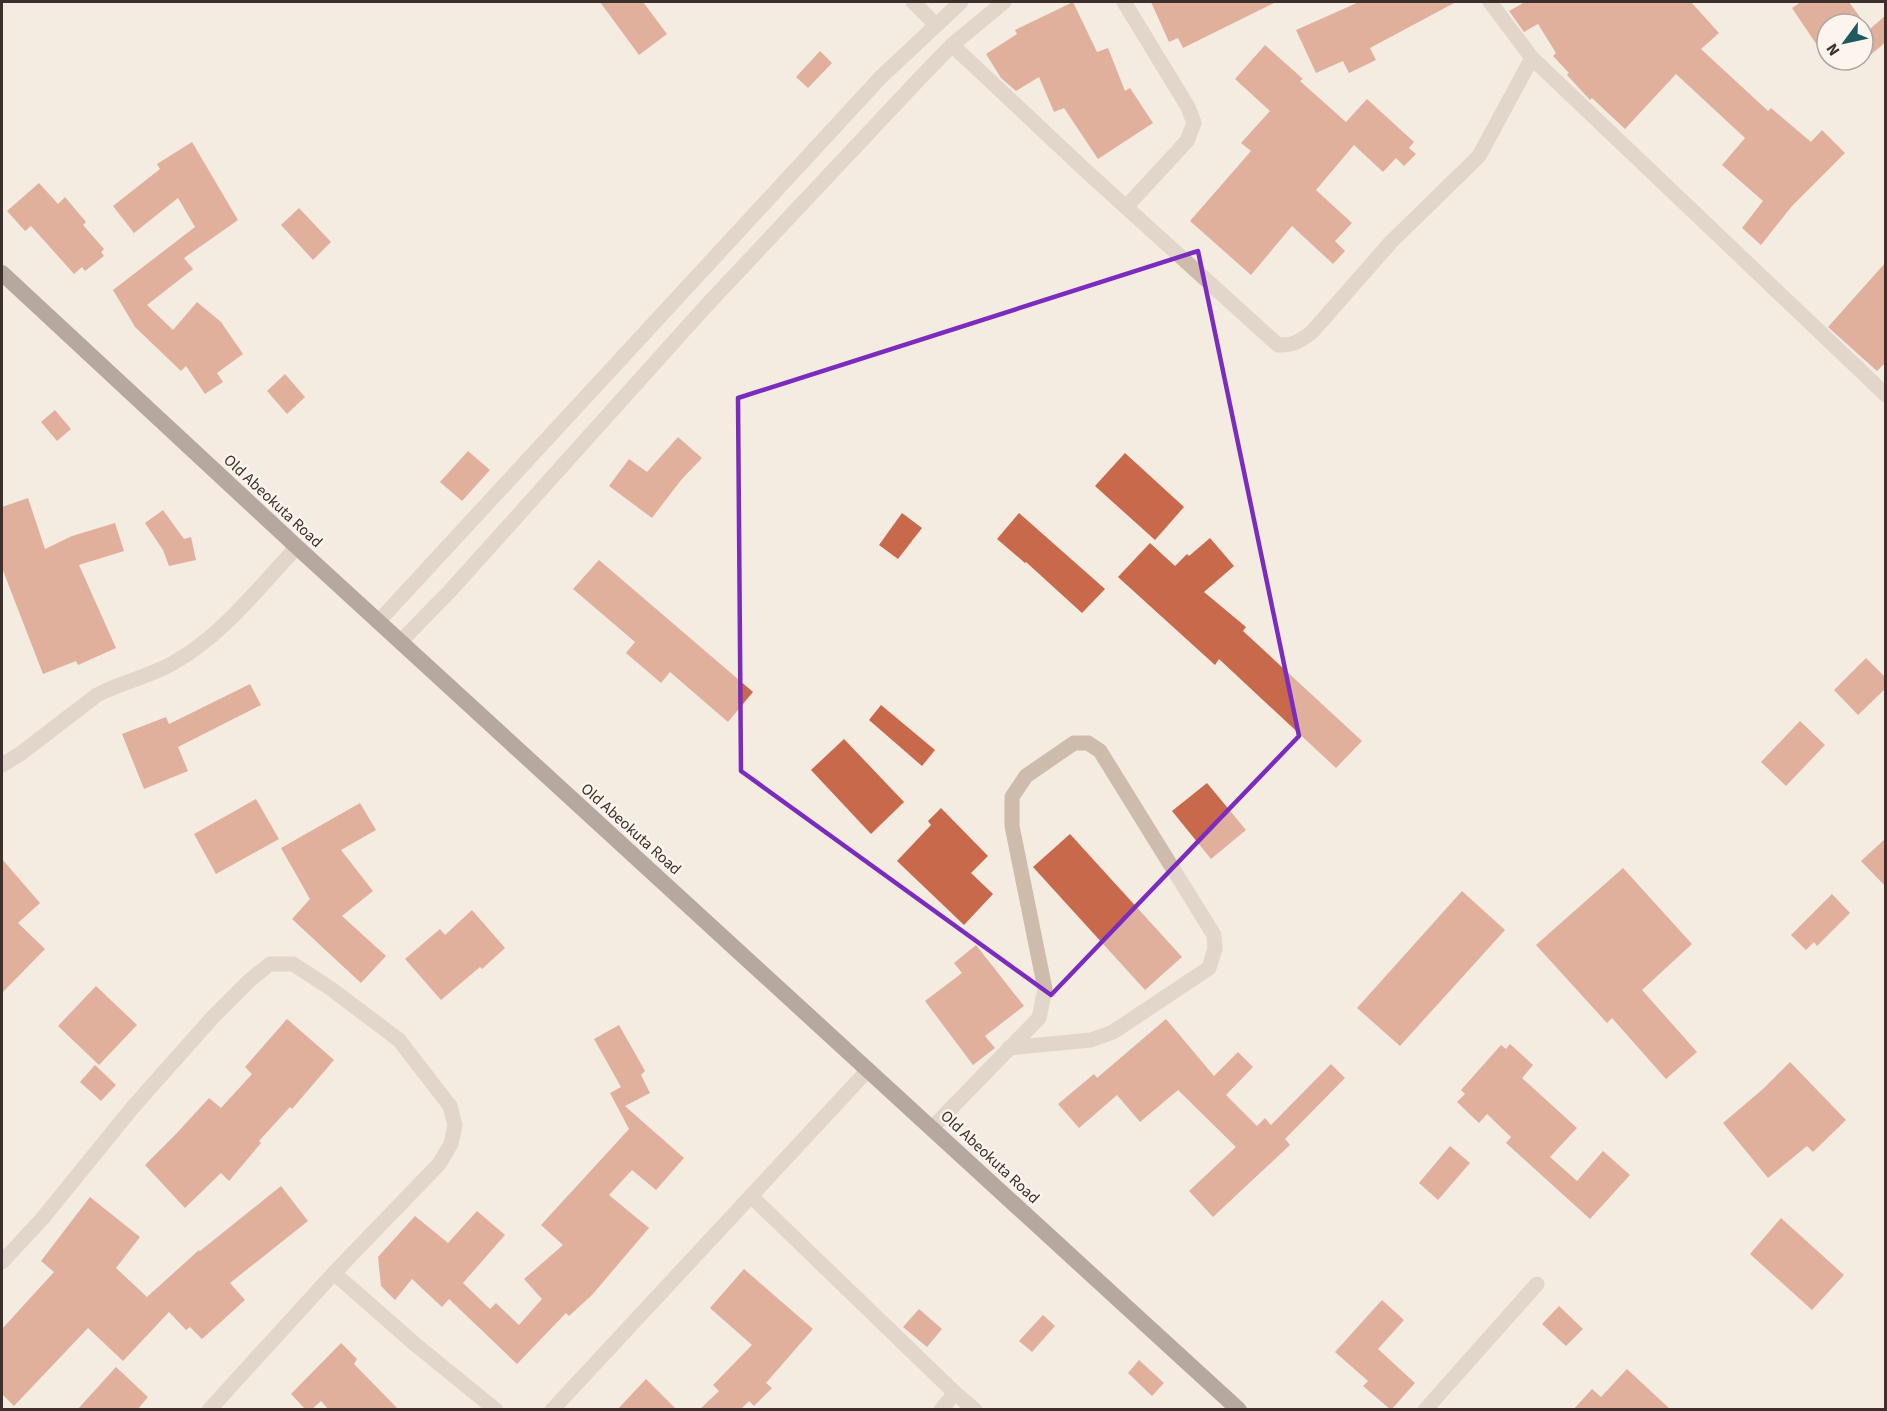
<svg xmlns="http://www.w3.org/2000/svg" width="1887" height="1411" viewBox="0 0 1887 1411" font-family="'Source Sans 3',sans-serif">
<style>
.building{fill:#c8694b}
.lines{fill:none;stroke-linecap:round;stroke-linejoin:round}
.minor{stroke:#cdbbac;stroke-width:15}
.tertiary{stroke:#cdbbac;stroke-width:15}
.trunk{stroke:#6c584f;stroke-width:16}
.marked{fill:none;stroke:#7b2cbf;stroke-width:4.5;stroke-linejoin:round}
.labels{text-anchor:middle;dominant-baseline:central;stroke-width:5;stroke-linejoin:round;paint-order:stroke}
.street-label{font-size:16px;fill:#3b302b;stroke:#fbf5ee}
</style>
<rect width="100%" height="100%" fill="#f4ebe1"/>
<g class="building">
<path d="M 600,2 L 643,2 L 667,34 L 639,55 Z"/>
<path d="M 1073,2 L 1097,52 L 1108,48 L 1125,91 L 1130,88 L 1153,123 L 1098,159 L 1064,108 L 1054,112 L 1039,77 L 1016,91 L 1001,78 L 986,54 L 1017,34 L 1015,30 Z"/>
<path d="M 1151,2 L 1276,2 L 1183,48 L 1178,38 L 1169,42 Z"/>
<path d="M 1359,2 L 1456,2 L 1370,48 L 1376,60 L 1349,73 L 1343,61 L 1316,73 L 1296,30 Z"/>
<path d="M 1525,2 L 1691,2 L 1719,33 L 1701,49 L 1768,111 L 1771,108 L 1811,142 L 1822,130 L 1845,153 L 1792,206 L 1761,245 L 1742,228 L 1763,201 L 1722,165 L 1745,138 L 1676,74 L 1625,129 L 1592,98 L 1590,100 L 1567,75 L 1569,73 L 1553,56 L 1556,53 L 1538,24 L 1524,32 L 1509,11 Z"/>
<path d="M 1801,2 L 1849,2 L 1865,24 L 1827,24 L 1827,60 L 1792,8 Z"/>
<path d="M 1886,15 L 1886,42 L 1863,61 L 1863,35 Z"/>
<path d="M 1265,45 L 1303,79 L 1300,81 L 1346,122 L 1367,99 L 1414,142 L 1409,148 L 1416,154 L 1404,166 L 1396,158 L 1383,172 L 1354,145 L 1316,190 L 1352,223 L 1335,241 L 1345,251 L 1333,264 L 1292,226 L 1251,275 L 1190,221 L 1251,151 L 1241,143 L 1270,111 L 1235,79 Z"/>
<path d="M 820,51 L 832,63 L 808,88 L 796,77 Z"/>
<path d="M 192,142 L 238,220 L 184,258 L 193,269 L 147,305 L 173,330 L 197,302 L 221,322 L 243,354 L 217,373 L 223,382 L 205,394 L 186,366 L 181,371 L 135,327 L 113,290 L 195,227 L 178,198 L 134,233 L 113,206 L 160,169 L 157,164 Z"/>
<path d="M 39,183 L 58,204 L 65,197 L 86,222 L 83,225 L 104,249 L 101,252 L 104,256 L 85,271 L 82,267 L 74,274 L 31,226 L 25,231 L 7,211 Z"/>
<path d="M 299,208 L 331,242 L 313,260 L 281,225 Z"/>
<path d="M 1886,262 L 1886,362 L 1877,371 L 1828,327 Z"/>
<path d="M 285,374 L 305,397 L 287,414 L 267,391 Z"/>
<path d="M 55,410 L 71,429 L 57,441 L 41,422 Z"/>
<path d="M 678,437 L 702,458 L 681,480 L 652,518 L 609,486 L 629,459 L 647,472 Z"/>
<path d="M 468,451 L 490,470 L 462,501 L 440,482 Z"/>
<path d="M 1125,453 L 1184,507 L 1155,540 L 1095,486 Z"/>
<path d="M 28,498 L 45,549 L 72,536 L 115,523 L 124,551 L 79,565 L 116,648 L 78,665 L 76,661 L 43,674 L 2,568 L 2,507 Z"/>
<path d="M 163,510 L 184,539 L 191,537 L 196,560 L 169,566 L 163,550 L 145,523 Z"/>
<path d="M 902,513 L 922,528 L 898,559 L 879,545 Z"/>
<path d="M 1019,513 L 1105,589 L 1082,613 L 1026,562 L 1025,563 L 997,539 Z"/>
<path d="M 1210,538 L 1234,566 L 1204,592 L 1246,627 L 1243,631 L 1362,741 L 1336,768 L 1219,659 L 1215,665 L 1118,577 L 1150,543 L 1175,566 L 1187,554 L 1189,556 Z"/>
<path d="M 599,560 L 753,692 L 728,722 L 670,672 L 661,683 L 626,653 L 635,642 L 573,589 Z"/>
<path d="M 1866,658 L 1886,678 L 1886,688 L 1858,715 L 1834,690 Z"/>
<path d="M 250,684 L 261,705 L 178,747 L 188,771 L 144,789 L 122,734 L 166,717 L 169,724 Z"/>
<path d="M 881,705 L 935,750 L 922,766 L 869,720 Z"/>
<path d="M 1800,721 L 1825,745 L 1786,786 L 1761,762 Z"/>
<path d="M 844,739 L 904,802 L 871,834 L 811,770 Z"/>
<path d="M 1207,783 L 1246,830 L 1211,859 L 1172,811 Z"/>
<path d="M 256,799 L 279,839 L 216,874 L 194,834 Z"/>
<path d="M 360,803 L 376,830 L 341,850 L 373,891 L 342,916 L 386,956 L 361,983 L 292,919 L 310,899 L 281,848 Z"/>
<path d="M 941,808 L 988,856 L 971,873 L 993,894 L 964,925 L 897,861 L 931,825 L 928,821 Z"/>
<path d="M 1070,834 L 1182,957 L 1145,990 L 1033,867 Z"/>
<path d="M 1886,838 L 1886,887 L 1861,861 Z"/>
<path d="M 2,859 L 40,903 L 18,923 L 45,949 L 2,993 Z"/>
<path d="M 1623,868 L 1692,944 L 1642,990 L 1697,1052 L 1666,1079 L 1612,1018 L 1607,1023 L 1536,945 Z"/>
<path d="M 1462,891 L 1505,930 L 1400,1046 L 1357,1008 Z"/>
<path d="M 1832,894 L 1850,913 L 1817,946 L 1814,942 L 1806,950 L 1791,935 Z"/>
<path d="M 472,910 L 505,948 L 482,969 L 480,967 L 441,1000 L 405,959 L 440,929 L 445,935 Z"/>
<path d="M 976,945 L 1024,1006 L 985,1036 L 995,1048 L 973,1065 L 925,1001 L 962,973 L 954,963 Z"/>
<path d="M 96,986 L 137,1025 L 99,1065 L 58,1026 Z"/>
<path d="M 287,1019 L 334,1060 L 292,1109 L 290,1107 L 259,1141 L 261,1143 L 229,1181 L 221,1173 L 185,1208 L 145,1165 L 176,1134 L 209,1098 L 221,1108 L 252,1074 L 245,1067 Z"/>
<path d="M 1166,1019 L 1214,1076 L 1238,1052 L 1253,1067 L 1226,1095 L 1257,1126 L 1265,1118 L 1271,1125 L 1331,1064 L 1345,1078 L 1285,1139 L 1290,1145 L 1213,1217 L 1189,1191 L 1236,1147 L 1178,1090 L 1140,1122 L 1117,1095 L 1079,1128 L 1058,1104 L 1094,1074 L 1097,1078 Z"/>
<path d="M 619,1025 L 645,1071 L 641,1075 L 650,1093 L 625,1106 L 684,1158 L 656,1190 L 632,1170 L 609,1195 L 649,1228 L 592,1295 L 569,1316 L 566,1313 L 517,1364 L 449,1299 L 442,1307 L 412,1279 L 395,1300 L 381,1286 L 378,1257 L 415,1216 L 448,1243 L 477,1211 L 505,1235 L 463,1283 L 490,1309 L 496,1303 L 519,1325 L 542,1299 L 524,1279 L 563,1245 L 541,1225 L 629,1129 L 610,1093 L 621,1087 L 594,1039 Z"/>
<path d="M 1510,1044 L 1533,1065 L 1522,1078 L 1577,1128 L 1550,1157 L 1577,1181 L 1603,1151 L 1630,1175 L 1590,1219 L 1506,1143 L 1511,1137 L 1487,1114 L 1479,1123 L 1457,1102 L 1465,1094 L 1461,1090 L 1501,1045 L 1506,1049 Z"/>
<path d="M 1790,1062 L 1846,1120 L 1813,1152 L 1807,1146 L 1768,1178 L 1723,1123 L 1763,1089 Z"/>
<path d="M 95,1065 L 116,1085 L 101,1101 L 80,1082 Z"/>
<path d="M 1450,1146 L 1470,1163 L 1438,1200 L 1419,1183 Z"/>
<path d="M 281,1186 L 308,1221 L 230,1283 L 245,1300 L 202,1339 L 190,1327 L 186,1330 L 169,1312 L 123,1361 L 88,1328 L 14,1406 L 2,1394 L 2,1329 L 54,1272 L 41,1261 L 90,1197 L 140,1237 L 116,1268 L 147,1297 L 199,1250 L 200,1251 Z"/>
<path d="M 1781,1218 L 1844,1275 L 1812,1310 L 1750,1254 Z"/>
<path d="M 744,1269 L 813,1329 L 766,1383 L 772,1388 L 754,1406 L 749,1401 L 740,1410 L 699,1410 L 719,1391 L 713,1385 L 752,1345 L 710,1308 Z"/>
<path d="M 1382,1300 L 1404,1320 L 1378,1349 L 1415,1383 L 1391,1410 L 1363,1386 L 1368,1381 L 1335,1352 Z"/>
<path d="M 1559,1306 L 1583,1329 L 1566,1346 L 1542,1324 Z"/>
<path d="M 919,1309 L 942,1329 L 927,1347 L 903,1327 Z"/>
<path d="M 1043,1315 L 1055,1326 L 1032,1352 L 1019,1341 Z"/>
<path d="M 341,1343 L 357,1359 L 354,1364 L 399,1410 L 329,1410 L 321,1401 L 311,1410 L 306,1410 L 291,1394 Z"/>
<path d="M 1139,1360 L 1164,1383 L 1152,1396 L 1128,1373 Z"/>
<path d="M 116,1367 L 148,1397 L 137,1410 L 77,1410 Z"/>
<path d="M 1627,1369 L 1671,1410 L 1573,1410 L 1592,1389 L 1601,1397 Z"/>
<path d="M 646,1379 L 677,1410 L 617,1410 Z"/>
</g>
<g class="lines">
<g class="minor">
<path d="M 913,2 L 935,24"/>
<path d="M 1124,2 L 1188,107 L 1194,123 L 1187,141 L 1126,207"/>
<path d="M 1490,2 L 1532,58 L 1886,395"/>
<path d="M 952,45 L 1085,170 L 1278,345 C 1293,346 1300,341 1312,332 L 1391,242 L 1479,156 L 1532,58"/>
<path d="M 2,765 L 20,754 L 97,695 C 121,682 149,677 173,663 C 222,636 259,587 297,547"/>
<path d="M 932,1128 L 1039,1018 L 1045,989 L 1012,826 L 1012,797 L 1026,776 L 1074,743 L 1088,743 L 1100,751 L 1214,935 L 1215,949 L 1209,968 L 1113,1032 L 1091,1040 L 1009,1048"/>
<path d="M 751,1196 L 955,1393 L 975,1410"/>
<path d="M 2,1262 L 42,1219 L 133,1107 L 212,1018 L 250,980 L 270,964 L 293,964 L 330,988 L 399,1040 L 450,1106 L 455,1125 L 451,1144 L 439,1164 L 334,1273 L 209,1410"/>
<path d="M 334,1273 L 416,1345 L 496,1410"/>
<path d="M 552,1410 L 868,1070"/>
<path d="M 941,1410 L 955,1393"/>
<path d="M 1425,1410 L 1537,1284"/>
</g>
<g class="tertiary">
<path d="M 378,622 L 881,77 L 961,2"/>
<path d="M 400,642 L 450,591 L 705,307 L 921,77 L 952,45 L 1004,2"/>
</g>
<path class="trunk" d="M 2,273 L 297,547 L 1239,1410"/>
</g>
<path d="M0 0H1887V1411H0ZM 1198,251 L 1299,736 L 1051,995 L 741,771 L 738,398 Z" fill="#f4ebe1" fill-opacity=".55" fill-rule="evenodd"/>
<path class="marked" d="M 1198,251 L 1299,736 L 1051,995 L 741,771 L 738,398 Z"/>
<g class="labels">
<g class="street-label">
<text transform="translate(273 501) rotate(43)">Old Abeokuta Road</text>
<text transform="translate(631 829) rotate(42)">Old Abeokuta Road</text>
<text transform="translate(990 1157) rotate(43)">Old Abeokuta Road</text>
</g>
</g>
<rect width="1887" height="1411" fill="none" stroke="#3b302b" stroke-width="6"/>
<g transform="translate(1845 42) rotate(237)"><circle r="28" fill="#fbf5ee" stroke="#aea6a0" stroke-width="1.5"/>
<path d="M0-4.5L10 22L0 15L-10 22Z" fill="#1f5a5e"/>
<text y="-9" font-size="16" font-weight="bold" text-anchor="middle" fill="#3b302b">N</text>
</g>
</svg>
